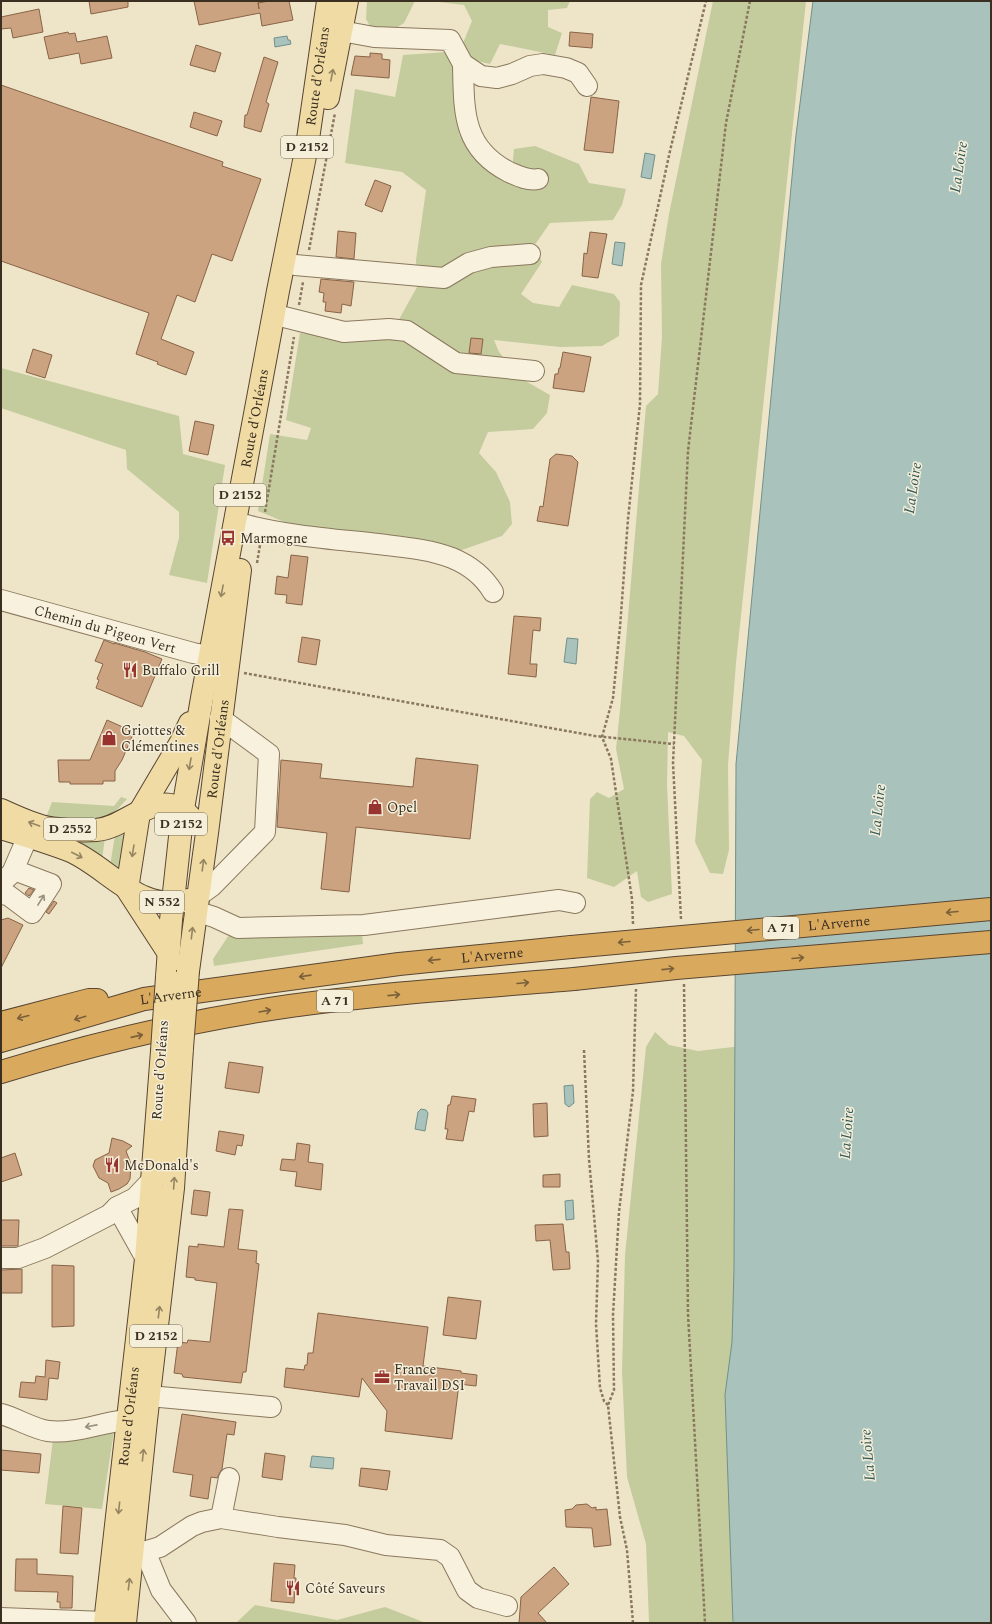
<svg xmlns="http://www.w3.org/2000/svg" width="992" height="1624" viewBox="0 0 992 1624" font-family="Spectral,serif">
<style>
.green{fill:#c4cc9d}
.water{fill:#aac2bc;stroke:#70918a}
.building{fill:#cba381;stroke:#896345}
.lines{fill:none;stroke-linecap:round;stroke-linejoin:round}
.minor-casing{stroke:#8a785e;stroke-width:22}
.major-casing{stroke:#584632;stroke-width:24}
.highway-casing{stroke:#584632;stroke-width:24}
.path{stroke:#8a785e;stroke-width:2.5;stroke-dasharray:3 2;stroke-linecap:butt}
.minor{stroke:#f8f1dd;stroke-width:20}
.major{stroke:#efdba3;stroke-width:22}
.highway{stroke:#d9a95e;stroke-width:22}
.major-bridge-casing{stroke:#584632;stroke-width:24;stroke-linecap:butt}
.highway-bridge-casing{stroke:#584632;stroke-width:24;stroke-linecap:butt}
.major-bridge{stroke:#efdba3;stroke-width:22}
.highway-bridge{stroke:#d9a95e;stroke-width:22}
.oneway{stroke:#958562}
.oneway2{stroke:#9a907f}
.oneway3{stroke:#7a6039}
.labels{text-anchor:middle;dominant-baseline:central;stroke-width:3;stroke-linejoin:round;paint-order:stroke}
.shield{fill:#f5eed9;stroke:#736858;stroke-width:1}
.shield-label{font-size:13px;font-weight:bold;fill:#3b2f21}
.street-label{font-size:14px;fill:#3b2f21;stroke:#f5eed9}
.poi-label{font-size:14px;fill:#3b2f21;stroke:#f5eed9;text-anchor:start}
.water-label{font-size:15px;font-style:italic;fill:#315a59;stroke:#f5eed9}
</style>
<rect width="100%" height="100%" fill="#eee5c9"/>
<g class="green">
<path d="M 367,1 L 415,1 L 404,23 L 390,32 L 372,30 L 366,19 Z"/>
<path d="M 430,1 L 570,1 L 567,8 L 548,10 L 548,27 L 562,33 L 555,55 L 500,44 L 490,64 L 473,60 L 463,43 L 472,21 L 464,5 Z"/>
<path d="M 713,1 L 806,1 L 736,663 L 728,765 L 729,850 L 723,874 L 710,873 L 695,842 L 702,760 L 684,736 L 668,732 L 667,785 L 672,894 L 648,902 L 641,897 L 637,871 L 614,887 L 587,878 L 590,799 L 597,792 L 609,798 L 624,789 L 616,749 L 620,710 L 646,406 L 658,394 L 662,337 L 661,264 L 669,214 Z"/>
<path d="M 446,52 L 456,71 L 459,134 L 484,166 L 511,182 L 514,149 L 535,146 L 579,164 L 589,183 L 626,189 L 622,205 L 613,220 L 550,223 L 534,246 L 542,262 L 521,294 L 533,303 L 559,307 L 572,285 L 614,294 L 620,302 L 619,336 L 602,346 L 560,347 L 494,340 L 499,352 L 522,379 L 550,395 L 547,413 L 533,429 L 488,432 L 479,453 L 496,472 L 510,502 L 512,524 L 502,536 L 459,551 L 299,528 L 258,511 L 270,434 L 307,440 L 311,428 L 286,420 L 300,333 L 360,341 L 388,339 L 417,287 L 416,260 L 426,190 L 402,172 L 345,163 L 355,89 L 395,97 L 403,55 Z"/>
<path d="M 1,368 L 179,416 L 183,454 L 225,465 L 207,583 L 169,575 L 179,538 L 179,512 L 127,469 L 126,450 L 1,408 Z"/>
<path d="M 121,797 L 127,799 L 114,813 L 100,818 L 81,822 L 47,815 L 52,802 L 114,806 Z"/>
<path d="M 126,829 L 119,872 L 110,866 L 115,835 Z"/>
<path d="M 60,837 L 105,837 L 102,860 Z"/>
<path d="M 362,933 L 363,944 L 214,966 L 213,959 L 229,935 Z"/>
<path d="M 655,1032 L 669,1045 L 698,1051 L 742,1046 L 739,1569 L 732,1623 L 649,1623 L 646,1544 L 627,1477 L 622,1372 L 625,1255 L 646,1047 Z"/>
<path d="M 114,1431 L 102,1509 L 45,1504 L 53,1439 Z"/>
<path d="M 255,1605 L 337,1620 L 385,1607 L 426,1623 L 236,1623 Z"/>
</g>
<g class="water">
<path d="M 813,1 L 991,1 L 991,1623 L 733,1623 L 725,1395 L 732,1342 L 734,1269 L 736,764 L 796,135 Z"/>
<path d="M 287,36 L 288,40 L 290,40 L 291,44 L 275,47 L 274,38 Z"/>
<path d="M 645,153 L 655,155 L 651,179 L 641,177 Z"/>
<path d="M 615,242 L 625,243 L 622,266 L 612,264 Z"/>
<path d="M 567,638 L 578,639 L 576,664 L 564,662 Z"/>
<path d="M 573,1085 L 574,1103 L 569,1107 L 565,1104 L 564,1086 Z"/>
<path d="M 421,1109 L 426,1110 L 428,1113 L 425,1131 L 415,1129 L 418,1112 Z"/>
<path d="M 573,1200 L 574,1219 L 566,1220 L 565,1201 Z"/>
<path d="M 312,1456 L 334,1458 L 333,1469 L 310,1467 Z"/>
</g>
<g class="building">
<path d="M 89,1 L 128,1 L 128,7 L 91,14 Z"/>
<path d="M 194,1 L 258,1 L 259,9 L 258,3 L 269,1 L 289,1 L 293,20 L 262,26 L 260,13 L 199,25 Z"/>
<path d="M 39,9 L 43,32 L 13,38 L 11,28 L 1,29 L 1,17 Z"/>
<path d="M 68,32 L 69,34 L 75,33 L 77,42 L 107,36 L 112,58 L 81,64 L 79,53 L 49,59 L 44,37 Z"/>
<path d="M 570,32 L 593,34 L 592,48 L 569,46 Z"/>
<path d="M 196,45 L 221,53 L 215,72 L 190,65 Z"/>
<path d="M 370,53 L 382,54 L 382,59 L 390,60 L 389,78 L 351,75 L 355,56 L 370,57 Z"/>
<path d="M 264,57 L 278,62 L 266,102 L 269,104 L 261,132 L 244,127 L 245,115 L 247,115 Z"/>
<path d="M 1,85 L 223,162 L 222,166 L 261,179 L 232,261 L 212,254 L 195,302 L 177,295 L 161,339 L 194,352 L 186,375 L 157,364 L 158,362 L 136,354 L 149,313 L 1,261 Z"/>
<path d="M 591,97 L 619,101 L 613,153 L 584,150 Z"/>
<path d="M 194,112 L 222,121 L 217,136 L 190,127 Z"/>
<path d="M 375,180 L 391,186 L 382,212 L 365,205 Z"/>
<path d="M 338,231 L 356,233 L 354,259 L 336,257 Z"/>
<path d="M 590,232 L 607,234 L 598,278 L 582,276 L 584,253 L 587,254 Z"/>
<path d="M 321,279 L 354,282 L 351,306 L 342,304 L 341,313 L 325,311 L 326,302 L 323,302 L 324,293 L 319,292 Z"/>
<path d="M 471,338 L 483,339 L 481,354 L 469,353 Z"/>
<path d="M 33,349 L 52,355 L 45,378 L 26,372 Z"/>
<path d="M 563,352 L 591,357 L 584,392 L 553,388 L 555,374 L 558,374 L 559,368 L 560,368 Z"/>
<path d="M 195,421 L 214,425 L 208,455 L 189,451 Z"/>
<path d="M 556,454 L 572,456 L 578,462 L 568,526 L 537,521 L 540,506 L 543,507 L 550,459 Z"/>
<path d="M 291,555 L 308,557 L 302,605 L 286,603 L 287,595 L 275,594 L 277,576 L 288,578 Z"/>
<path d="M 514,616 L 541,618 L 540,631 L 533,630 L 530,664 L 537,664 L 536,677 L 508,674 Z"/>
<path d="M 302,637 L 320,640 L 316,665 L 298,662 Z"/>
<path d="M 104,640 L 114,644 L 114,643 L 145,652 L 162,659 L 142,707 L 96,688 L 99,680 L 97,679 L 103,664 L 95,661 Z"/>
<path d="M 107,720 L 134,732 L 122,760 L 115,771 L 115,781 L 103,781 L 103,784 L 70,784 L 70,782 L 59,782 L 58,760 L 90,760 Z"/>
<path d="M 416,758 L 478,765 L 470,839 L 356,827 L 349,892 L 321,889 L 327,833 L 277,827 L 281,760 L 322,764 L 320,778 L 413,787 Z"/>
<path d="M 29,888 L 34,890 L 29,896 L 25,893 Z"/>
<path d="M 54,901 L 57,903 L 49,914 L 46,912 Z"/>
<path d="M 8,918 L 23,925 L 1,968 L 1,920 Z"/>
<path d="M 229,1062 L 263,1067 L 259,1093 L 225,1088 Z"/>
<path d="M 452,1096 L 476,1099 L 474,1112 L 469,1111 L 463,1141 L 446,1139 L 448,1129 L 445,1129 L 448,1105 L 450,1105 Z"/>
<path d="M 547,1103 L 548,1136 L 534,1137 L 533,1104 Z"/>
<path d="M 219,1131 L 244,1135 L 242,1146 L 237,1145 L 235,1155 L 216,1151 Z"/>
<path d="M 112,1138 L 123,1141 L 132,1146 L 126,1151 L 131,1164 L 130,1179 L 127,1184 L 119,1189 L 111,1192 L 108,1183 L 99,1178 L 93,1166 L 95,1160 L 109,1153 Z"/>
<path d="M 297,1143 L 310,1145 L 308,1162 L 323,1164 L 321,1190 L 295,1186 L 297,1172 L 280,1170 L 282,1159 L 295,1160 Z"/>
<path d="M 15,1153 L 22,1175 L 1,1182 L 1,1158 Z"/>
<path d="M 560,1174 L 560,1187 L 543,1187 L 543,1175 Z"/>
<path d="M 194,1190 L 210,1192 L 207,1216 L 191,1214 Z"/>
<path d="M 229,1209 L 243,1210 L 238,1249 L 257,1251 L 256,1263 L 259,1264 L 246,1372 L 243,1372 L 241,1383 L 183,1377 L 182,1374 L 174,1373 L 178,1342 L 187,1343 L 188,1340 L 210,1342 L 217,1283 L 195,1280 L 195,1278 L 186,1277 L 189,1246 L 198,1247 L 198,1244 L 224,1247 Z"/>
<path d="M 1,1220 L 19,1220 L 18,1246 L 1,1246 Z"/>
<path d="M 563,1224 L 566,1252 L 569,1252 L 570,1269 L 553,1270 L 550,1240 L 536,1241 L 535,1225 Z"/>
<path d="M 52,1265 L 74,1266 L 74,1326 L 52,1327 Z"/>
<path d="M 22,1269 L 22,1293 L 1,1293 L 1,1270 Z"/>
<path d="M 448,1297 L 481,1301 L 476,1339 L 443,1335 Z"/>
<path d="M 318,1313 L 428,1327 L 423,1366 L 461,1371 L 461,1373 L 477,1375 L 476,1386 L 459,1384 L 452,1439 L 385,1431 L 387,1411 L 362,1378 L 359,1397 L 284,1387 L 286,1368 L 304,1370 L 305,1365 L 307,1365 L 308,1353 L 313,1353 Z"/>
<path d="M 46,1360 L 60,1362 L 58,1379 L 49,1378 L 47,1400 L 19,1397 L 21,1382 L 35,1383 L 36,1376 L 45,1377 Z"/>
<path d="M 182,1414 L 236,1422 L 234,1435 L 227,1434 L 222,1469 L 217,1478 L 211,1477 L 208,1499 L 190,1496 L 193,1475 L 173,1472 Z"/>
<path d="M 1,1450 L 41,1454 L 39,1473 L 1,1470 Z"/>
<path d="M 265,1453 L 285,1456 L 282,1480 L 262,1477 Z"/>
<path d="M 361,1468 L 390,1471 L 387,1490 L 359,1486 Z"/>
<path d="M 587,1504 L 592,1508 L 596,1507 L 596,1510 L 607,1509 L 611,1545 L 594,1547 L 592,1528 L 566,1527 L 565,1510 L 572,1509 L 576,1505 Z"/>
<path d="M 63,1506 L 82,1508 L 78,1554 L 60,1553 Z"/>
<path d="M 16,1559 L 37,1559 L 37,1574 L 73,1576 L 72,1608 L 60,1608 L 60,1602 L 57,1602 L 58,1592 L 15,1591 Z"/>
<path d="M 274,1563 L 295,1565 L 294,1578 L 296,1578 L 294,1603 L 271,1601 Z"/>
<path d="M 554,1567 L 569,1584 L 538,1613 L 547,1623 L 519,1623 L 521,1597 Z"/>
</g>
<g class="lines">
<g class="minor-casing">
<g id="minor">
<path d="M 341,31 L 374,37 L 450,40 L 463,64 L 481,76 L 497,78 L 512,74 L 530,66 L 543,64 L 566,68 L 578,73 L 587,86"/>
<path d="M 463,64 C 464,111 462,148 509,172 C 518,176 528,181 538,179"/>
<path d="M 295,265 L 444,278 L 469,263 L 491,257 L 530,254"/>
<path d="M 284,317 L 344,332 L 389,329 L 407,331 L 456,363 L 534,371"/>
<path d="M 246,525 C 289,536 333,539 378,544 C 402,547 429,549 452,558 C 469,565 484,577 493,592"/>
<path id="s1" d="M 1,600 L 193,653 L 210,656"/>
<path d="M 1,883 L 12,873 L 28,836"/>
<path d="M 1,894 L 8,895 L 32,913 L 51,884 L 14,870"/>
<path d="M 198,896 L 212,886 L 265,832 L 269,754 L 220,718"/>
<path d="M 195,911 L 214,917 L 238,928 L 364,925 L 559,900 L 575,903"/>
<path d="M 117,1207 L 146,1259"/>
<path d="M 1,1258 L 18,1258 L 45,1248 L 109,1215 L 117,1207 L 135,1198 L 153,1179"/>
<path d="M 149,1396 L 271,1407"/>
<path d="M 1,1414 C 16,1418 34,1429 48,1431 C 80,1435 111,1417 143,1420"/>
<path d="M 221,1518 L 229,1478"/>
<path d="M 145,1551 L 161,1590 L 186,1623"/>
<path d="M 133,1555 L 160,1547 L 192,1526 L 202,1522 L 221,1518 L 278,1527 L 345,1535 L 386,1545 L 440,1550 L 450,1557 L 467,1590 L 478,1598 L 507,1606"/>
<path d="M 1,1618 L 105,1622"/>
</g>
</g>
<g class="major-casing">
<g id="major">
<path d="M 328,98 L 347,1"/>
<path d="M 1,810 C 14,816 27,822 41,826 C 54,830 83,831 96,830 C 126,828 151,792 182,809 C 186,812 190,817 193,820"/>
<path d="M 1,828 C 24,835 48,842 71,851 C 109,868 141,915 188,900"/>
<path d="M 168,952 L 127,889 L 139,813 L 181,742 L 190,723"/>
<path id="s2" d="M 188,971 L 207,833 L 240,570"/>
<path id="s3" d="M 167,977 L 171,920 L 183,809 L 202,698 L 278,291 L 307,146 L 328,1"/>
<path id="s4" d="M 105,1623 L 146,1259 L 162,1051"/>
<path d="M 125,1623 L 146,1420 L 173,1188 L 182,1048"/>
</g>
</g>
<g class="highway-casing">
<g id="highway">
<path d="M 1,1023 L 89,1000 L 97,1000"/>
<path id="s5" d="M 1,1041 L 144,999 L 399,964 L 571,947"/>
<path d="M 1,1072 C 95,1043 193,1020 290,1006 C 384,993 479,987 574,979"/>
</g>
</g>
<g class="path">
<path d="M 309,250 L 335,113"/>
<path d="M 299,305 L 303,282"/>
<path d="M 265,512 L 294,337"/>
<path d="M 257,563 L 260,545"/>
<path d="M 244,673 L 595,736 L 674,744"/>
<path d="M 681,919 L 673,763 L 688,451 L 726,123 L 750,1"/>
<path d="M 633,924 L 632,899 L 611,759 L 602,737 L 613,698 L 620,627 L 628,519 L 640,404 L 641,285 L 670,151 L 706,1"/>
<path d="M 684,984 L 688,1314 L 705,1623"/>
<path d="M 584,1050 L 589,1159 L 598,1261 L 596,1324 L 600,1388 L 604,1401 L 608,1405"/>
<path d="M 633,1623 L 627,1550 L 620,1517 L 608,1405 L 614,1390 L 613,1315 L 619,1212 L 633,1091 L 636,989"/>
</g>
<use href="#minor" class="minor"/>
<use href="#major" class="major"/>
<use href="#highway" class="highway"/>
<g class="major-bridge-casing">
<g id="major-bridge">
<path d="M 182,1048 L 188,971"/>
<path d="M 162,1051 L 167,977"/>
</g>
</g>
<g class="highway-bridge-casing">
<g id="highway-bridge">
<path id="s6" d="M 571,947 L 991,909"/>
<path d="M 574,979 L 676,968 L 991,942"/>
</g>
</g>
<use href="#major-bridge" class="major-bridge"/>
<use href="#highway-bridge" class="highway-bridge"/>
</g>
<defs><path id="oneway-shaft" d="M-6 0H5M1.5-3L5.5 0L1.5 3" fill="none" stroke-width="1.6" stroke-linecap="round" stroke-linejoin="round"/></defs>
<g class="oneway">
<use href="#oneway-shaft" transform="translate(332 75) rotate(-79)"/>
<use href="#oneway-shaft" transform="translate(222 591) rotate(101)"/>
<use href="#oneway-shaft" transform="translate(190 764) rotate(100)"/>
<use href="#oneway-shaft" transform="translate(34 824) rotate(-160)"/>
<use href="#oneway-shaft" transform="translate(133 851) rotate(99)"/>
<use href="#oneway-shaft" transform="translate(77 855) rotate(27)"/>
<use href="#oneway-shaft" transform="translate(203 865) rotate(-82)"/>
<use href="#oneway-shaft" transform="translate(192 933) rotate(-83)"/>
<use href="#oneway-shaft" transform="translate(174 1183) rotate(-86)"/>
<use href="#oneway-shaft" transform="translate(159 1312) rotate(-83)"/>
<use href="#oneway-shaft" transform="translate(143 1455) rotate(-84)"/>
<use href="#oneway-shaft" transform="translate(119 1508) rotate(96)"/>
<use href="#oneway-shaft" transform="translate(129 1584) rotate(-83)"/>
</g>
<g class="oneway2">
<use href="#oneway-shaft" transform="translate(41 900) rotate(-58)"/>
<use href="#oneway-shaft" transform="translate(91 1426) rotate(169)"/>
</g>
<g class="oneway3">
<use href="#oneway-shaft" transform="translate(952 912) rotate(175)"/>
<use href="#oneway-shaft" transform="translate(753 930) rotate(175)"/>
<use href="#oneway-shaft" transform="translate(624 942) rotate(175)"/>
<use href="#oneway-shaft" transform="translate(798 958) rotate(-5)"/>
<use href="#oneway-shaft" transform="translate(434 960) rotate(174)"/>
<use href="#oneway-shaft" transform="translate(668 969) rotate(-6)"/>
<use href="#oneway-shaft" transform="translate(305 976) rotate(172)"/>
<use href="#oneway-shaft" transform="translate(523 983) rotate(-5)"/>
<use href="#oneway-shaft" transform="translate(394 995) rotate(-6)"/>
<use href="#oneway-shaft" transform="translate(265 1011) rotate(-10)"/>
<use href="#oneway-shaft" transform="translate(23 1017) rotate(165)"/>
<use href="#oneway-shaft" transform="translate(80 1018) rotate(163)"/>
<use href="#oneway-shaft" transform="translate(137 1036) rotate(-13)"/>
</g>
<defs>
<g id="bus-bare" transform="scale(1.2)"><path d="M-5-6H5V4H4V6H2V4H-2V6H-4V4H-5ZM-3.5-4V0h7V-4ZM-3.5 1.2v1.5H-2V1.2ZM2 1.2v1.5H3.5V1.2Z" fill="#983430" stroke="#f5eed9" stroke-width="2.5" paint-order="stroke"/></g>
<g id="restaurant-bare" transform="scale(1.2)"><path d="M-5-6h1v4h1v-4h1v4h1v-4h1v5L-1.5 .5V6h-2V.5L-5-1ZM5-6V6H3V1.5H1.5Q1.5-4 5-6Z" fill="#983430" stroke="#f5eed9" stroke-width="2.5" paint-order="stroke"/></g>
<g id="shop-bare" transform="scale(1.2)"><path d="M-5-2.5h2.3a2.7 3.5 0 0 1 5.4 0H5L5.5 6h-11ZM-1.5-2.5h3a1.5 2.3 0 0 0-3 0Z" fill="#983430" stroke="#f5eed9" stroke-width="2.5" paint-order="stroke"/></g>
<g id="office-bare" transform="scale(1.2)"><path d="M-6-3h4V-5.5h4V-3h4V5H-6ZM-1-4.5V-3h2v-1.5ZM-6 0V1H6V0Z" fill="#983430" stroke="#f5eed9" stroke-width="2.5" paint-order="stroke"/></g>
</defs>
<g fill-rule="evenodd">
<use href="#bus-bare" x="228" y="538"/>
<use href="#restaurant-bare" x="130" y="670"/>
<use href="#shop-bare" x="109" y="738"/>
<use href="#shop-bare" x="375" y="807"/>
<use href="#restaurant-bare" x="112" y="1165"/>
<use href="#office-bare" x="382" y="1377"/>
<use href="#restaurant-bare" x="293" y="1588"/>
</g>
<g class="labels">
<g class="shield">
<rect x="281" y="136" width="52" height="22" rx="3"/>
<rect x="214" y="484" width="52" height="22" rx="3"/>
<rect x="155" y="813" width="52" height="22" rx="3"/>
<rect x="44" y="818" width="52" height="22" rx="3"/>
<rect x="140" y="891" width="44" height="22" rx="3"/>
<rect x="763" y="917" width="36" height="22" rx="3"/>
<rect x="317" y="990" width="36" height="22" rx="3"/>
<rect x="130" y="1325" width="52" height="22" rx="3"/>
</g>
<g class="shield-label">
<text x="307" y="147">D 2152</text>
<text x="240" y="495">D 2152</text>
<text x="181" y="824">D 2152</text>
<text x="70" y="829">D 2552</text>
<text x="162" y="902">N 552</text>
<text x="781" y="928">A 71</text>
<text x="335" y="1001">A 71</text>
<text x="156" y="1336">D 2152</text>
</g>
<g class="street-label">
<text stroke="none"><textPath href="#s3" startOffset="914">Route d'Orléans</textPath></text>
<text stroke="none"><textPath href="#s3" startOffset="566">Route d'Orléans</textPath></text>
<text stroke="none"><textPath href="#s1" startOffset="108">Chemin du Pigeon Vert</textPath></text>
<text stroke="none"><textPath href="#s2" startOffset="224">Route d'Orléans</textPath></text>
<text stroke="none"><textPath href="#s6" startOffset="269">L'Arverne</textPath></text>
<text stroke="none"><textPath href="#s5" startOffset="500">L'Arverne</textPath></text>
<text stroke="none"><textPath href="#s5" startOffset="176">L'Arverne</textPath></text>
<text transform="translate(160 1070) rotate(-86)">Route d'Orléans</text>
<text stroke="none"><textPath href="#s4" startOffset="208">Route d'Orléans</textPath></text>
</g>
<g class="poi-label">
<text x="240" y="538">Marmogne</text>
<text x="142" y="670">Buffalo Grill</text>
<text x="121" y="730">Griottes &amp;<tspan x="121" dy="16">Clémentines</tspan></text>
<text x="387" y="807">Opel</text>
<text x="124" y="1165">McDonald's</text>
<text x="394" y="1369">France<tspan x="394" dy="16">Travail DSI</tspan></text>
<text x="305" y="1588">Côté Saveurs</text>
</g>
<g class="water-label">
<text transform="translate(959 167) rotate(-82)">La Loire</text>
<text transform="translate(913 488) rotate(-82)">La Loire</text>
<text transform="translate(878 810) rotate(-84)">La Loire</text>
<text transform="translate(847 1133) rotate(-86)">La Loire</text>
<text transform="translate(868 1455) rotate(-95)">La Loire</text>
</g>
</g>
<rect width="992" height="1624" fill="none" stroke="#3b2f21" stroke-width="4"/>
</svg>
